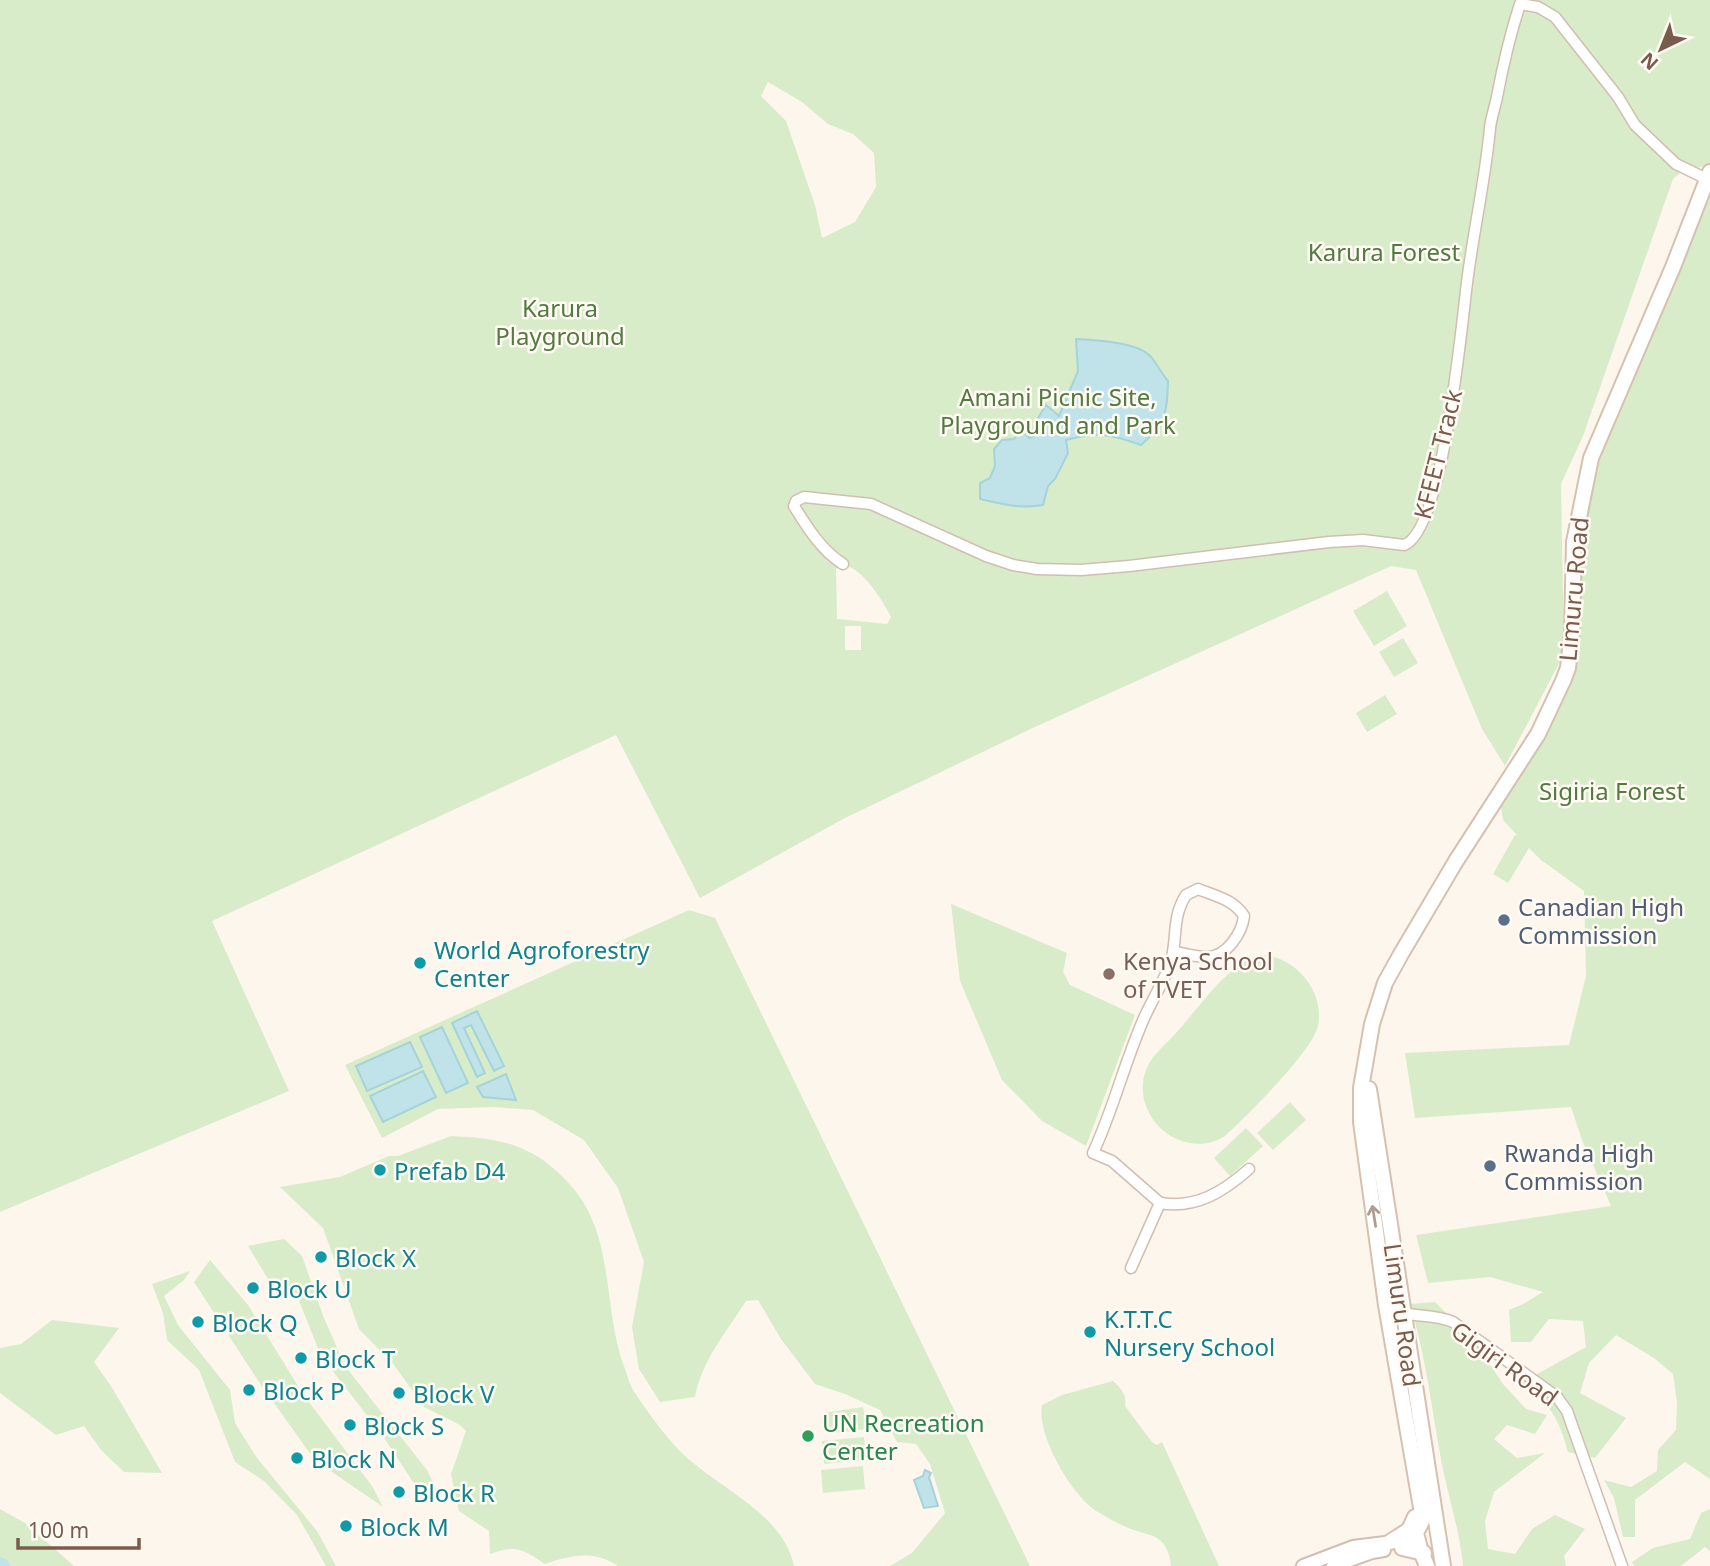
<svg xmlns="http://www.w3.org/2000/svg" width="1710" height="1566" viewBox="0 0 1710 1566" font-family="'Noto Sans',sans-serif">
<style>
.green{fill:#d8ecc9;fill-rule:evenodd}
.water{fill:#bfe3e8;stroke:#a5d3da;stroke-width:2}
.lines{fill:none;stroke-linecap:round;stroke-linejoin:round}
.river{stroke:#bfe3e8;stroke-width:14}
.minor-casing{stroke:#d1beb0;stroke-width:13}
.tertiary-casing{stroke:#d1beb0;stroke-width:16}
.secondary-casing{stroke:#d6c0b0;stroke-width:18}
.minor{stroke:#fff;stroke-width:10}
.tertiary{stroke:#fff;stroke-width:12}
.secondary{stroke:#fff;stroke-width:14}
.oneway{stroke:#af9d94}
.service-dot{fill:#5c6f8a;stroke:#fffaf3;stroke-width:2.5}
.culture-dot{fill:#0f9aa8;stroke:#fffaf3;stroke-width:2.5}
.education-dot{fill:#8d6e63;stroke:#fffaf3;stroke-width:2.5}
.leisure-dot{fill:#2e9e5b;stroke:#fffaf3;stroke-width:2.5}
.labels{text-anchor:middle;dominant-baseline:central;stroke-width:5;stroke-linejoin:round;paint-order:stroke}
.park-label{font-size:24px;fill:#537a41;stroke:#fffaf3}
.street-label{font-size:24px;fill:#7a5c4d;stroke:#fffaf3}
.service-label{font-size:24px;fill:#4e5e75;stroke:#fffaf3;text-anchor:start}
.culture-label{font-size:24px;fill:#0d838f;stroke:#fffaf3;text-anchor:start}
.education-label{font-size:24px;fill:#785e54;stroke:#fffaf3;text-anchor:start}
.leisure-label{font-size:24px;fill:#27864d;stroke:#fffaf3;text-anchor:start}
</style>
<rect width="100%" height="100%" fill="#fdf6ec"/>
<g class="green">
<path d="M 0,0 L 1710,0 L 1710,165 L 1682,171 L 1673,179 L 1583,436 L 1561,484 L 1564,654 L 1505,766 L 1482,729 L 1416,570 L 1391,566 L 1037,726 L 845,818 L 700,898 L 616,735 L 212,921 L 289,1091 L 0,1212 ZM 768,82 L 802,102 L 828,124 L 853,134 L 874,153 L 876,187 L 855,222 L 822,238 L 815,205 L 786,121 L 761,96 ZM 843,564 C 864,570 881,598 891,617 L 887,624 L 837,619 L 836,569 ZM 845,626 L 861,626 L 861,650 L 845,650 Z"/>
<path d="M 1710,169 L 1710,1479 L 1685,1462 L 1635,1500 L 1635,1537 L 1623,1537 L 1614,1498 L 1604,1480 L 1631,1487 L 1657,1471 L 1658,1450 L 1676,1430 L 1677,1402 L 1673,1374 L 1654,1358 L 1616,1335 L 1589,1363 L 1580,1393 L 1626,1418 L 1595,1458 L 1568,1452 C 1559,1419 1550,1403 1521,1383 L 1586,1347 L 1583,1321 L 1549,1319 L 1531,1342 L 1511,1342 L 1509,1310 L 1523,1304 L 1543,1292 L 1490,1277 L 1428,1283 L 1416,1235 L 1611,1206 L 1582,1140 L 1571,1107 L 1415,1118 L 1405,1053 L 1569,1045 L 1586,976 L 1584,891 L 1541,860 L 1529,848 L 1508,883 L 1493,874 L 1515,835 L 1518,836 L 1503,820 L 1498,791 L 1545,710 L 1571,660 L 1581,497 Z"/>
<path d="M 1387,591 L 1407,626 L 1374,646 L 1353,611 Z"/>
<path d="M 1403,638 L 1418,663 L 1394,677 L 1379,652 Z"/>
<path d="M 1385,695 L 1397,714 L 1367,732 L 1356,713 Z"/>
<path d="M 951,904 L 1067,953 L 1063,972 L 1070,985 L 1135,1015 L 1086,1146 L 1042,1121 L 1002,1080 L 960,981 Z"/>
<path d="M 689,910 L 715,918 L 1030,1566 L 890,1566 L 912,1553 L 945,1513 L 930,1464 L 916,1444 L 897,1442 L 880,1410 L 845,1394 L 815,1384 L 781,1339 L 758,1300 L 746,1301 C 727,1331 701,1362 695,1397 L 660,1402 L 639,1369 L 632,1327 L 644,1262 L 618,1188 L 584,1140 L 533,1110 L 493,1107 L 438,1109 L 382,1138 L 345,1065 Z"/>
<path d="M 1263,955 C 1281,956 1298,967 1308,982 C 1317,994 1322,1014 1317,1029 C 1309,1054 1247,1116 1225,1136 C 1211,1145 1195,1146 1179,1140 C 1152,1130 1135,1097 1146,1070 C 1151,1056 1166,1044 1176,1033 C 1195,1012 1212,987 1234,969 C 1242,962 1252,957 1263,955 Z"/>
<path d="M 1290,1102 L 1306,1120 L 1273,1150 L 1257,1133 Z"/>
<path d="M 1246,1128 L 1263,1146 L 1230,1176 L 1214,1158 Z"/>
<path d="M 451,1136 C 504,1138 537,1146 573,1188 C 616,1239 602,1310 625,1369 C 628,1377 630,1386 635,1393 C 647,1411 662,1432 677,1448 C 712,1486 783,1511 794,1566 L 618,1566 C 594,1550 571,1555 545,1564 C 524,1550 516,1544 490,1554 L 489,1531 L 459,1511 L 451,1474 L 466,1431 L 460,1425 L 424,1407 L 394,1365 L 359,1329 L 323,1228 L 280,1187 L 340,1177 L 389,1156 L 398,1156 Z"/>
<path d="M 284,1239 L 302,1256 L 324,1318 L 345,1366 L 427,1470 L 438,1493 L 426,1502 L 383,1436 L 321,1356 L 296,1293 L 271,1284 L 248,1246 Z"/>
<path d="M 210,1260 L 248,1305 L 303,1394 L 372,1486 L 383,1507 L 332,1472 L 309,1452 L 259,1382 L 194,1282 Z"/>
<path d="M 190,1271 L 184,1280 L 164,1296 L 178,1325 L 230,1390 L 235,1423 L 257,1458 L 317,1531 L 336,1566 L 326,1566 L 297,1515 L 264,1481 L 235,1462 L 199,1370 L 167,1340 L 163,1313 L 152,1284 Z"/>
<path d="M 1435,1302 L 1474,1341 L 1503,1384 L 1526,1409 L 1547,1415 L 1535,1434 L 1507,1425 L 1494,1439 L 1517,1458 L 1545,1453 L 1494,1492 L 1485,1521 L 1488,1549 L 1515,1554 L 1532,1529 L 1555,1515 L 1585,1529 L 1564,1556 L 1566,1566 L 1463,1566 C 1460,1532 1449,1499 1442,1465 C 1432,1411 1426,1357 1410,1304 Z"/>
<path d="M 52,1320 L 119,1328 L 94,1362 L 111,1386 L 162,1473 L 124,1472 L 101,1450 L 84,1426 L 56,1435 L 0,1393 L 0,1348 L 21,1344 Z"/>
<path d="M 1113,1381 C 1121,1388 1127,1395 1125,1406 L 1152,1442 L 1157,1445 L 1162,1442 L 1219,1566 L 1171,1566 C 1170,1556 1167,1544 1157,1538 C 1150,1534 1139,1532 1131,1529 C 1120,1525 1108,1518 1098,1512 C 1072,1497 1036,1434 1042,1405 L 1062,1395 Z"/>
<path d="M 863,1407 L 867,1429 L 827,1434 L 823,1413 Z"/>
<path d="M 864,1437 L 866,1460 L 824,1464 L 822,1441 Z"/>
<path d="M 863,1466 L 865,1489 L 823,1493 L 821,1470 Z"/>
<path d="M 0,1509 L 25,1523 L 74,1566 L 0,1566 Z"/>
<path d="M 1710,1509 L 1710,1551 L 1705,1547 L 1681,1566 L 1634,1566 L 1632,1562 L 1653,1548 L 1690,1539 L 1701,1513 Z"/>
</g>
<g class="water">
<path d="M 1076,339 C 1096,340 1140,342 1152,358 C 1158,366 1162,374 1168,381 C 1167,414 1166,423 1141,445 C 1109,434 1099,431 1066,440 L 1068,453 L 1055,479 L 1048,486 L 1043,505 C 1020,509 1002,504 980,499 L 980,483 L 990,478 L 995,466 L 994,449 L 1002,440 L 1014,439 L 1021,430 L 1030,438 L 1043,432 L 1038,418 L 1046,405 L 1059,416 L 1078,371 Z"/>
<path d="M 477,1011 L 504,1066 L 494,1071 L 471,1025 L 464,1028 L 485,1073 L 477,1077 L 452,1023 Z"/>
<path d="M 442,1027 L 468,1083 L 446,1093 L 420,1037 Z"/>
<path d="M 410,1042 L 422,1067 L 367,1091 L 356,1066 Z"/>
<path d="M 423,1071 L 436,1097 L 383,1122 L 370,1096 Z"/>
<path d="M 506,1074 L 516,1100 L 483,1097 L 477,1087 Z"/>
<path d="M 925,1470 L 931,1473 L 929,1477 L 938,1506 L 924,1508 L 914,1480 L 923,1476 Z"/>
</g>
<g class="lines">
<path class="river" d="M 0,1564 L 3,1566"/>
<g class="minor-casing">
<g id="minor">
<path d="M 843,564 C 821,550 807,527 794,506 L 796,501 L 804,497 L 871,504 L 986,556 L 1013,565 L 1037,569 L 1081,570 L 1129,566 L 1329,542 L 1363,540 L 1404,545 C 1442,532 1461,333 1466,291 C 1472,237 1485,183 1490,128 C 1491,118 1495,107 1497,97 C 1503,65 1510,35 1520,4 L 1538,7 L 1555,17 L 1618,97 L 1635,125 L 1676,164 L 1707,179"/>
<path d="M 1160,1203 L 1112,1161 L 1093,1153 C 1114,1108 1125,1060 1145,1016 C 1153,999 1162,984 1169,967 C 1179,942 1170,920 1186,895 L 1198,889 C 1216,896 1234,900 1244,916 C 1242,933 1227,956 1208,957 C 1196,957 1184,954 1173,951"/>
<path d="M 1160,1203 C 1196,1209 1223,1192 1249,1169"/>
<path d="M 1131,1268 L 1160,1203"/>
<path d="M 1386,1305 C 1407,1320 1431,1312 1453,1322 L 1557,1397 L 1567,1411 L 1622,1566"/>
</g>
</g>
<g class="tertiary-casing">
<g id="tertiary">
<path d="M 1303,1566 L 1353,1547 L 1409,1540 L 1416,1535"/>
<path d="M 1333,1566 L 1372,1552 L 1384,1550"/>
</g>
</g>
<g class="secondary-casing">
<g id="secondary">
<path d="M 1369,1089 L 1443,1566"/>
<path d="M 1390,1542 L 1409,1530 L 1415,1517"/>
<path d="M 1402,1548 L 1424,1553"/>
<path d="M 1427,1566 L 1420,1549 L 1416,1533 L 1423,1519 L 1386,1305 L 1361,1122 L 1361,1088 L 1372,1024 L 1385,983 L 1401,954 L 1456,861 L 1538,734 L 1563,681 L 1568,668 L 1572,632 L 1574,542 L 1591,458 L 1673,267 L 1710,172"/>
</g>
</g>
<use href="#minor" class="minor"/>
<use href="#tertiary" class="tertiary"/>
<use href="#secondary" class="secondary"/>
</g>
<defs><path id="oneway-shaft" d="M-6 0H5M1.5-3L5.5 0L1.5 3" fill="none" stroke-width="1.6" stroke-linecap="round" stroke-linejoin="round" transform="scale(1.75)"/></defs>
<use class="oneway" href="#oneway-shaft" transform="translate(1374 1216) rotate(-99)"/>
<g class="service-dot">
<circle cx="1504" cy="920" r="7"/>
<circle cx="1490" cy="1166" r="7"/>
</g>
<g class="culture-dot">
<circle cx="420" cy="963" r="7"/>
<circle cx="380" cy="1170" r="7"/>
<circle cx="321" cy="1257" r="7"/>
<circle cx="253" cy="1288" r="7"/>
<circle cx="198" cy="1322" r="7"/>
<circle cx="1090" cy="1332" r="7"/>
<circle cx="301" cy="1358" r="7"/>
<circle cx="249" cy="1390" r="7"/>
<circle cx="399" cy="1393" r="7"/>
<circle cx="350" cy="1425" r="7"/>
<circle cx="297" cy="1458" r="7"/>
<circle cx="399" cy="1492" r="7"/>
<circle cx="346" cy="1526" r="7"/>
</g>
<circle class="education-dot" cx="1109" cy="974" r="7"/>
<circle class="leisure-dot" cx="808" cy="1436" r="7"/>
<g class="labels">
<g class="park-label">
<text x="1384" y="251">Karura Forest</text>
<text x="560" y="307">Karura<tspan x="560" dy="28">Playground</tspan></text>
<text x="1058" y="396">Amani Picnic Site,<tspan x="1058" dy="28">Playground and Park</tspan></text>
<text x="1612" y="790">Sigiria Forest</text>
</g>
<g class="street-label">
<text transform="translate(1437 454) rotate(-76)">KFEET Track</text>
<text transform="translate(1573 589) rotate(-85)">Limuru Road</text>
<text transform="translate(1403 1315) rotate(82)">Limuru Road</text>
<text transform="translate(1505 1363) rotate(36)">Gigiri Road</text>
</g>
<g class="service-label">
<text x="1518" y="906">Canadian High<tspan x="1518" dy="28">Commission</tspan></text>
<text x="1504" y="1152">Rwanda High<tspan x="1504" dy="28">Commission</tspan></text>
</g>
<g class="culture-label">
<text x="434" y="949">World Agroforestry<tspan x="434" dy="28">Center</tspan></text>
<text x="394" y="1170">Prefab D4</text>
<text x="335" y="1257">Block X</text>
<text x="267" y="1288">Block U</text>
<text x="1104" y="1318">K.T.T.C<tspan x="1104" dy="28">Nursery School</tspan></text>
<text x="212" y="1322">Block Q</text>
<text x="315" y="1358">Block T</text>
<text x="263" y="1390">Block P</text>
<text x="413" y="1393">Block V</text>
<text x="364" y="1425">Block S</text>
<text x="311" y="1458">Block N</text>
<text x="413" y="1492">Block R</text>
<text x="360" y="1526">Block M</text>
</g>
<g class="education-label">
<text x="1123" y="960">Kenya School<tspan x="1123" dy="28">of TVET</tspan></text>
</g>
<g class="leisure-label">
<text x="822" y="1422">UN Recreation<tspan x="822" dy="28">Center</tspan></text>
</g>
</g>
<g transform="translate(1661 49) rotate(223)" stroke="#fffaf3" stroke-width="5" paint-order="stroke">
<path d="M0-5L12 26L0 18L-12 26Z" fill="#7a5c4d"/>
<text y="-10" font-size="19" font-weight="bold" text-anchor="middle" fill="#7a5c4d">N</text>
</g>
<path d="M18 1538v10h121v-10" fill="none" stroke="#7a5c4d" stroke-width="3.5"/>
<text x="28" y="1538" font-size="21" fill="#7a5c4d" stroke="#fffaf3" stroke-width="5" paint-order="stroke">100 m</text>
</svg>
